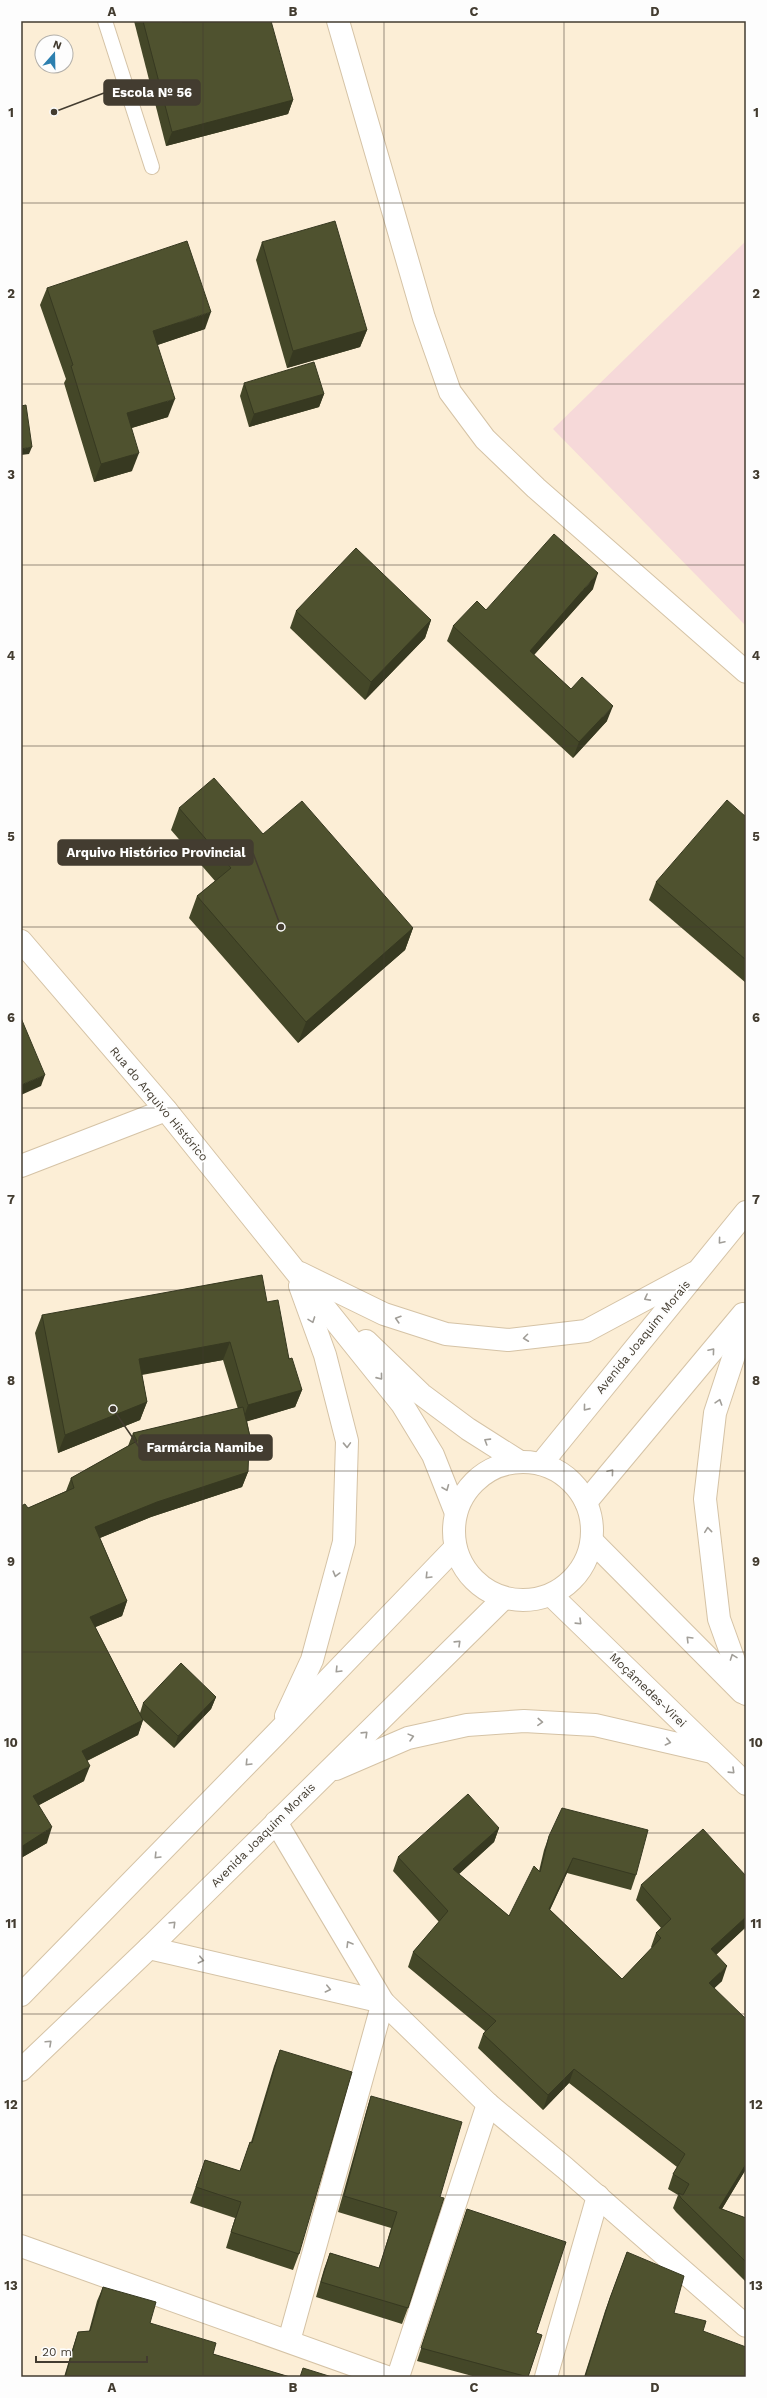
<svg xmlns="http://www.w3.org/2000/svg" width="767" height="2398" viewBox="0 0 767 2398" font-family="'Work Sans',sans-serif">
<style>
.green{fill:#f6d9d9}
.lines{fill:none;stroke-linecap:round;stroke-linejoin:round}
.service-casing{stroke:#d5c3a6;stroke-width:16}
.minor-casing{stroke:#d5c3a6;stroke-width:24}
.tertiary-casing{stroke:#d5c3a6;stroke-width:24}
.service{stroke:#fff;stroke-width:14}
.minor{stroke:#fff;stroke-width:22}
.tertiary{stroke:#fff;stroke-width:22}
.wall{fill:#444728}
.shaded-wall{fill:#373921}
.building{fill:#4f522f;stroke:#373921}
.oneway{stroke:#a19e98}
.grid{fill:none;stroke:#433c30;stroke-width:1;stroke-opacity:0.55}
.labels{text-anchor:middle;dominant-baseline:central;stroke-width:4;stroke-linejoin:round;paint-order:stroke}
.street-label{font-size:12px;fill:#433c30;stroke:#fdfdfd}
.leader{fill:none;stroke:#433c30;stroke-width:1.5}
.callout-dot{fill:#433c30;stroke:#fdfdfd;stroke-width:1.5}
.callout{fill:#433c30;stroke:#433c30;stroke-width:1.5}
.callout-label{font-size:13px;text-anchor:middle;font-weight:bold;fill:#fff}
.neatline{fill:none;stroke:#433c30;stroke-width:1.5}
.grid-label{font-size:13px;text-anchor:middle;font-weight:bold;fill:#433c30}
</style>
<rect width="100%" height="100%" fill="#fceed6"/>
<path class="green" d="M 746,241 L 746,626 L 553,429 Z"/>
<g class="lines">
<g class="service-casing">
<path id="service" d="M 105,21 L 152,167"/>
</g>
<g class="minor-casing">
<g id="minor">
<path d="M 338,21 L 424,318 L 450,392 L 485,439 L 536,488 L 746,672"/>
<path d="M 21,1166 L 166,1110"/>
<path d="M 276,1822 L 383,2002 L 488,2104 L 565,2168 L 746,2326"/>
<path d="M 149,1948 L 383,2002"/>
<path d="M 21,2246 L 387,2377"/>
<path d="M 289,2341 L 383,2002"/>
<path d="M 398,2377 L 488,2104"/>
<path d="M 546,2377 L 598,2196"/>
</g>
</g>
<g class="tertiary-casing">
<g id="tertiary">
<path d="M 21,941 L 166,1110 L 402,1404 L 433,1455 L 456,1513"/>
<path d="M 300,1273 L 384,1314 L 446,1334 L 508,1340 L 586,1331 L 694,1273"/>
<path d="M 746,1319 L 715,1413 L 705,1499 L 719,1619 L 746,1694"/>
<path d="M 366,1341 L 421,1394 L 468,1429 L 520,1462"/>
<circle cx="523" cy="1531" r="69"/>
<path d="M 541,1464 L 746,1212"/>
<path d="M 586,1502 L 743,1314"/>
<path d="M 592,1541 L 742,1692"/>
<path d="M 551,1595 L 746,1784"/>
<path d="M 286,1716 L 312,1660 L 344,1542 L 347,1441 L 325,1355 L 300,1286"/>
<path d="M 336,1769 L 408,1738 L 467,1725 L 524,1721 L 595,1725 L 712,1752"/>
<path d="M 21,1995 L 277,1733 L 455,1548"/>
<path d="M 21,2070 L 149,1948 L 504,1598"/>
</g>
</g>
<use href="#service" class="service"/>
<use href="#minor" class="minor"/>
<use href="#tertiary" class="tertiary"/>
</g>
<g class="wall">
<path d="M 134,21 L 182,21 L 293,100 L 288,114 L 166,146 Z"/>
<path d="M 262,242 L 367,330 L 360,347 L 287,368 L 256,260 Z"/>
<path d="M 47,288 L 205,329 L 157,345 L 168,417 L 132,428 L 132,471 L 94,482 L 64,383 L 66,379 L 40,305 Z"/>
<path d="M 244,383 L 324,394 L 319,407 L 249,427 L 240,396 Z"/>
<path d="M 593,589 L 534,655 L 571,689 L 607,721 L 573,758 L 447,641 L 453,626 L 486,610 Z"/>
<path d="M 296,611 L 431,620 L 425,638 L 365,700 L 290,628 Z"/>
<path d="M 179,808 L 263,834 L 413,928 L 405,950 L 298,1043 L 189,918 L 197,896 L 215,881 L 171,830 Z"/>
<path d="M 746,817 L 746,983 L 649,900 L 656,882 Z"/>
<path d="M 267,1302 L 302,1390 L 295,1407 L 247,1421 L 252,1445 L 248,1455 L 248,1472 L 242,1487 L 151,1517 L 100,1538 L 127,1601 L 122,1616 L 95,1627 L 140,1713 L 143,1703 L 216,1697 L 211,1709 L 174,1748 L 143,1720 L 138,1735 L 87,1761 L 84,1781 L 39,1805 L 47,1843 L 21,1858 L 21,1506 L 28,1508 L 66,1491 L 71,1478 L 128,1446 L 133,1433 L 238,1409 L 223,1360 L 142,1375 L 147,1402 L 140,1420 L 58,1453 L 35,1333 L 42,1315 Z"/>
<path d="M 499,1828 L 494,1842 L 459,1874 L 509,1916 L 539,1871 L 544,1850 L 549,1836 L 636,1875 L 631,1890 L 567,1873 L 550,1910 L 622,1979 L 652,1948 L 651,1947 L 656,1933 L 661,1928 L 636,1900 L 641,1885 L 746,1876 L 746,1927 L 716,1955 L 722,1981 L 714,1988 L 746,2169 L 722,2209 L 746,2218 L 746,2282 L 676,2212 L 673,2208 L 678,2195 L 668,2189 L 673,2174 L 677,2167 L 569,2083 L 543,2110 L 478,2048 L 483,2034 L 485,2031 L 408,1967 L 413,1952 L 439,1922 L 393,1871 L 398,1857 Z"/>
<path d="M 280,2050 L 299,2254 L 293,2270 L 226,2248 L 235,2218 L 190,2203 L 205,2160 L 240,2171 L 250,2142 L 251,2142 L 274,2066 Z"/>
<path d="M 371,2096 L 440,2197 L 408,2308 L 402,2324 L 316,2297 L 324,2269 L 330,2253 L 379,2268 L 391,2228 L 338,2212 L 366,2112 Z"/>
<path d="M 467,2209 L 536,2333 L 528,2377 L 476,2377 L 417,2361 Z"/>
<path d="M 627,2252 L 674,2313 L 703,2331 L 746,2377 L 584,2377 L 605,2311 Z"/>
<path d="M 103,2287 L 150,2323 L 213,2354 L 290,2377 L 64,2377 L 73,2347 L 78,2332 L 89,2331 L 97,2301 Z"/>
</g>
<g class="shaded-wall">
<path d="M 293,100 L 288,114 L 166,146 L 172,132 Z"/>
<path d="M 211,312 L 205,329 L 146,349 L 153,331 Z"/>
<path d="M 367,330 L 360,347 L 287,368 L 293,351 Z"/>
<path d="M 324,394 L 319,407 L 249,427 L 254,414 Z"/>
<path d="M 175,399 L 168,417 L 121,431 L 127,413 Z"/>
<path d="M 32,447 L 29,454 L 21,455 L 21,449 Z"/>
<path d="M 139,453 L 132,471 L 94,482 L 101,464 Z"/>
<path d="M 598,573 L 593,589 L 524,666 L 530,651 Z"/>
<path d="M 431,620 L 425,638 L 365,700 L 371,682 Z"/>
<path d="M 613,706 L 607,721 L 573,758 L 579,742 Z"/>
<path d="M 413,928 L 405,950 L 298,1043 L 306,1022 Z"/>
<path d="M 45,1075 L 41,1086 L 21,1095 L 21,1085 Z"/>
<path d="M 230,1342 L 223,1360 L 132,1376 L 139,1359 Z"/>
<path d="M 302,1390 L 295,1407 L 242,1423 L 248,1405 Z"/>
<path d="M 147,1402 L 140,1420 L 58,1453 L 65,1435 Z"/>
<path d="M 249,1445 L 252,1445 L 246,1460 Z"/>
<path d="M 248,1472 L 242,1487 L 151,1517 L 90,1542 L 95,1527 L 157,1502 Z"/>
<path d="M 127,1601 L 122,1616 L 84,1632 L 90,1617 Z"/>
<path d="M 216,1697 L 211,1709 L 174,1748 L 178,1736 Z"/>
<path d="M 143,1720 L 138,1735 L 76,1766 L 82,1751 Z"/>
<path d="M 90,1766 L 84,1781 L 28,1811 L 33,1796 Z"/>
<path d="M 52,1827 L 47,1843 L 21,1858 L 21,1847 Z"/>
<path d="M 499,1828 L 494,1842 L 448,1884 L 453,1869 Z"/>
<path d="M 573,1858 L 567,1873 L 543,1924 L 549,1909 Z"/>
<path d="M 746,1917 L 746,1927 L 706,1964 L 711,1949 Z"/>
<path d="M 727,1966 L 722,1981 L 704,1998 L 709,1983 Z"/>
<path d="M 574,2069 L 569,2083 L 543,2110 L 548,2095 Z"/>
<path d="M 746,2164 L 746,2169 L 714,2222 L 719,2208 Z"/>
</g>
<g class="building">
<path d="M 143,21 L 182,21 L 182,22 L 271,21 L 293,100 L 172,132 Z"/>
<path d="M 335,221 L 367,330 L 293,351 L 262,242 Z"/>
<path d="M 187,241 L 211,312 L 153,331 L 175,399 L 127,413 L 139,453 L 101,464 L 71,366 L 73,365 L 47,288 Z"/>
<path d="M 314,362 L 324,394 L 254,414 L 244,383 Z"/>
<path d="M 26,405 L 32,447 L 21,449 L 21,406 Z"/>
<path d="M 554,534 L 598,573 L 530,651 L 571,689 L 582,677 L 613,706 L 579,742 L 453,626 L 477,601 L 486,610 Z"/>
<path d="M 356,548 L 431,620 L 371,682 L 296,611 Z"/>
<path d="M 214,778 L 263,834 L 302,801 L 413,928 L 306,1022 L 197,896 L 231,868 L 179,808 Z"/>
<path d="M 727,800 L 746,817 L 746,960 L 656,882 Z"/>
<path d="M 21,1018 L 45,1075 L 21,1085 Z"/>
<path d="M 262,1275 L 267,1302 L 278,1300 L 289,1359 L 292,1358 L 302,1390 L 248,1405 L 230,1342 L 139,1359 L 147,1402 L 65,1435 L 42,1315 Z"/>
<path d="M 243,1407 L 252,1445 L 249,1445 L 248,1472 L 157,1502 L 95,1527 L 127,1601 L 90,1617 L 143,1720 L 82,1751 L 90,1766 L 33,1796 L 52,1827 L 21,1847 L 21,1715 L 22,1715 L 21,1713 L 21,1506 L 25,1504 L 28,1508 L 74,1488 L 71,1478 L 137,1441 L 133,1433 Z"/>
<path d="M 181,1663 L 216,1697 L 178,1736 L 143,1703 Z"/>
<path d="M 468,1794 L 499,1828 L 453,1869 L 509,1916 L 534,1866 L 540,1872 L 549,1836 L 562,1808 L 648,1830 L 636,1875 L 573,1858 L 549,1909 L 622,1979 L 661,1938 L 656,1933 L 671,1919 L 641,1885 L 703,1829 L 746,1876 L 746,1917 L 711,1949 L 727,1966 L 709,1983 L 746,2019 L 746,2164 L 719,2208 L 746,2218 L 746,2262 L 681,2198 L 678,2193 L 683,2195 L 689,2184 L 673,2174 L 685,2154 L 574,2069 L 548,2095 L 483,2034 L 496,2021 L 413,1952 L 448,1911 L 398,1857 Z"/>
<path d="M 280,2050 L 352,2072 L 299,2254 L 231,2232 L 241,2202 L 196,2187 L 205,2160 L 240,2171 L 250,2142 L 252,2143 Z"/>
<path d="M 371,2096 L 462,2122 L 440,2197 L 444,2198 L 408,2308 L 321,2282 L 330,2253 L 379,2268 L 397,2212 L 344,2196 Z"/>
<path d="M 467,2209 L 566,2242 L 536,2333 L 542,2335 L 528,2377 L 421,2348 Z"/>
<path d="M 627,2252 L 684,2276 L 674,2313 L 706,2321 L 703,2331 L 746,2347 L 746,2377 L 585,2377 L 610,2298 Z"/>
<path d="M 103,2287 L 156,2302 L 150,2323 L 216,2343 L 213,2354 L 290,2377 L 65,2377 L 78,2332 L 90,2331 Z"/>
<path d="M 303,2368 L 332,2377 L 300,2377 Z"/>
</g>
<defs><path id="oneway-chevron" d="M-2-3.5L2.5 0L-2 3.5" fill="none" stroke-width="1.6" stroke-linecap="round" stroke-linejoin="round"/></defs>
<g class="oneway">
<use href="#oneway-chevron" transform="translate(721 1241) rotate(130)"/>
<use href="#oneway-chevron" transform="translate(647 1298) rotate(152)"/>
<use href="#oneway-chevron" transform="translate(398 1319) rotate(-163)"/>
<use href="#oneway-chevron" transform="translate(312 1320) rotate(70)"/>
<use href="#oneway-chevron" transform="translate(526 1338) rotate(173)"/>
<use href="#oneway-chevron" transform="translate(712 1351) rotate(-50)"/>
<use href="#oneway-chevron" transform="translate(380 1377) rotate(51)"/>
<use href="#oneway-chevron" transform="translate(719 1402) rotate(-72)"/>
<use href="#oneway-chevron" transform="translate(586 1408) rotate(129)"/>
<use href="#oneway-chevron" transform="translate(487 1441) rotate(-148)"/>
<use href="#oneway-chevron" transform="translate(347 1445) rotate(88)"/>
<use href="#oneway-chevron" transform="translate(611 1472) rotate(-50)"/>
<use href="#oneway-chevron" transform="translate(446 1488) rotate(68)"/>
<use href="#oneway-chevron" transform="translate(708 1530) rotate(-96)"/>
<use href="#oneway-chevron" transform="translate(336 1574) rotate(105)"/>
<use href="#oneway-chevron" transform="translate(428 1576) rotate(134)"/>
<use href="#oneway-chevron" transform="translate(579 1622) rotate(44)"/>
<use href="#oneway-chevron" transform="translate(689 1639) rotate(-135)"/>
<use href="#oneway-chevron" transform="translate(458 1643) rotate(-44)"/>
<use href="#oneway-chevron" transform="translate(733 1657) rotate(-110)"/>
<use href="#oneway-chevron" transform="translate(338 1670) rotate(134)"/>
<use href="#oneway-chevron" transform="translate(540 1722) rotate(3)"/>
<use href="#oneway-chevron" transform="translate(365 1734) rotate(-44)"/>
<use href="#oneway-chevron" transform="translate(411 1737) rotate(-15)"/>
<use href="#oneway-chevron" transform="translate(668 1742) rotate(13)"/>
<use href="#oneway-chevron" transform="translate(248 1763) rotate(134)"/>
<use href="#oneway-chevron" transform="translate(732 1771) rotate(44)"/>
<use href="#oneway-chevron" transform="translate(157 1856) rotate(134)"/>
<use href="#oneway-chevron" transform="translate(173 1924) rotate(-45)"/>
<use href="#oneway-chevron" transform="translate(349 1944) rotate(-121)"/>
<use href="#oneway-chevron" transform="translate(201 1960) rotate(13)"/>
<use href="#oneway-chevron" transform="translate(328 1989) rotate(13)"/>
<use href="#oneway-chevron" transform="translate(49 2043) rotate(-43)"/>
</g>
<path class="grid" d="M 203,21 L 203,2377M 384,21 L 384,2377M 564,21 L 564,2377M 21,203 L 746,203M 21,384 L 746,384M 21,565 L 746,565M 21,746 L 746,746M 21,927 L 746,927M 21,1108 L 746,1108M 21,1290 L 746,1290M 21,1471 L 746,1471M 21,1652 L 746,1652M 21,1833 L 746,1833M 21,2014 L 746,2014M 21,2195 L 746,2195"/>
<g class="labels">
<g class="street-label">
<text transform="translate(159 1104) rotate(50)">Rua do Arquivo Histórico</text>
<text transform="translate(643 1337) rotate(-51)">Avenida Joaquim Morais</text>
<text transform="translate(648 1690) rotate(44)">Moçâmedes-Virei</text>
<text transform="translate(263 1835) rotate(-45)">Avenida Joaquim Morais</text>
</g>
</g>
<path class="leader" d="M54 112L104 93M281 927L253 853M113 1409L139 1447"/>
<g class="callout-dot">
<circle cx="54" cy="112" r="4"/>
<circle cx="281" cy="927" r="4"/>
<circle cx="113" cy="1409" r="4"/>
</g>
<g class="callout">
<rect x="104" y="80" width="96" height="25" rx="4"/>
<rect x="58" y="840" width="195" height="25" rx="4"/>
<rect x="139" y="1435" width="133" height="25" rx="4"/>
</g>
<g class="callout-label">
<text x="152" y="97">Escola Nº 56</text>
<text x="156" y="857">Arquivo Histórico Provincial</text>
<text x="205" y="1452">Farmárcia Namibe</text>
</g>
<rect width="767" height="2398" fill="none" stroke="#fdfdfd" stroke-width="44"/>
<g transform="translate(54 54) rotate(20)"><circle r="19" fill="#fdfdfd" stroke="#b3b0ab"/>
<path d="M0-3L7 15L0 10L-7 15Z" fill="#2c7faf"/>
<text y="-6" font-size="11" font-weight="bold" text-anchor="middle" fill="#433c30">N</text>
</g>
<path d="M36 2356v6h111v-6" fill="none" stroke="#433c30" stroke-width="2"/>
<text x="42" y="2356" font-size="12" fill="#433c30" stroke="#fdfdfd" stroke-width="3" paint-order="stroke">20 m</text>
<rect x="22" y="22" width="723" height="2354" class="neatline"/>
<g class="grid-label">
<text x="112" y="16">A</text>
<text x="293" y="16">B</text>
<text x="474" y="16">C</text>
<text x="655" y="16">D</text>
<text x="11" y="117">1</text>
<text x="756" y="117">1</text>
<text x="11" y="298">2</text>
<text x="756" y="298">2</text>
<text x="11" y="479">3</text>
<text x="756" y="479">3</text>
<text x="11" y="660">4</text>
<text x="756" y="660">4</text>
<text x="11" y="841">5</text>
<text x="756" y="841">5</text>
<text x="11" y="1022">6</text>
<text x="756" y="1022">6</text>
<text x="11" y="1204">7</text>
<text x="756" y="1204">7</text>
<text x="11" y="1385">8</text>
<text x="756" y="1385">8</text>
<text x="11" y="1566">9</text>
<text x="756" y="1566">9</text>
<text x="11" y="1747">10</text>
<text x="756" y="1747">10</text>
<text x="11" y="1928">11</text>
<text x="756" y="1928">11</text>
<text x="11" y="2109">12</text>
<text x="756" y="2109">12</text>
<text x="11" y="2290">13</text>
<text x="756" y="2290">13</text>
<text x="112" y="2392">A</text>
<text x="293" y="2392">B</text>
<text x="474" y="2392">C</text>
<text x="655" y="2392">D</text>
</g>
</svg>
